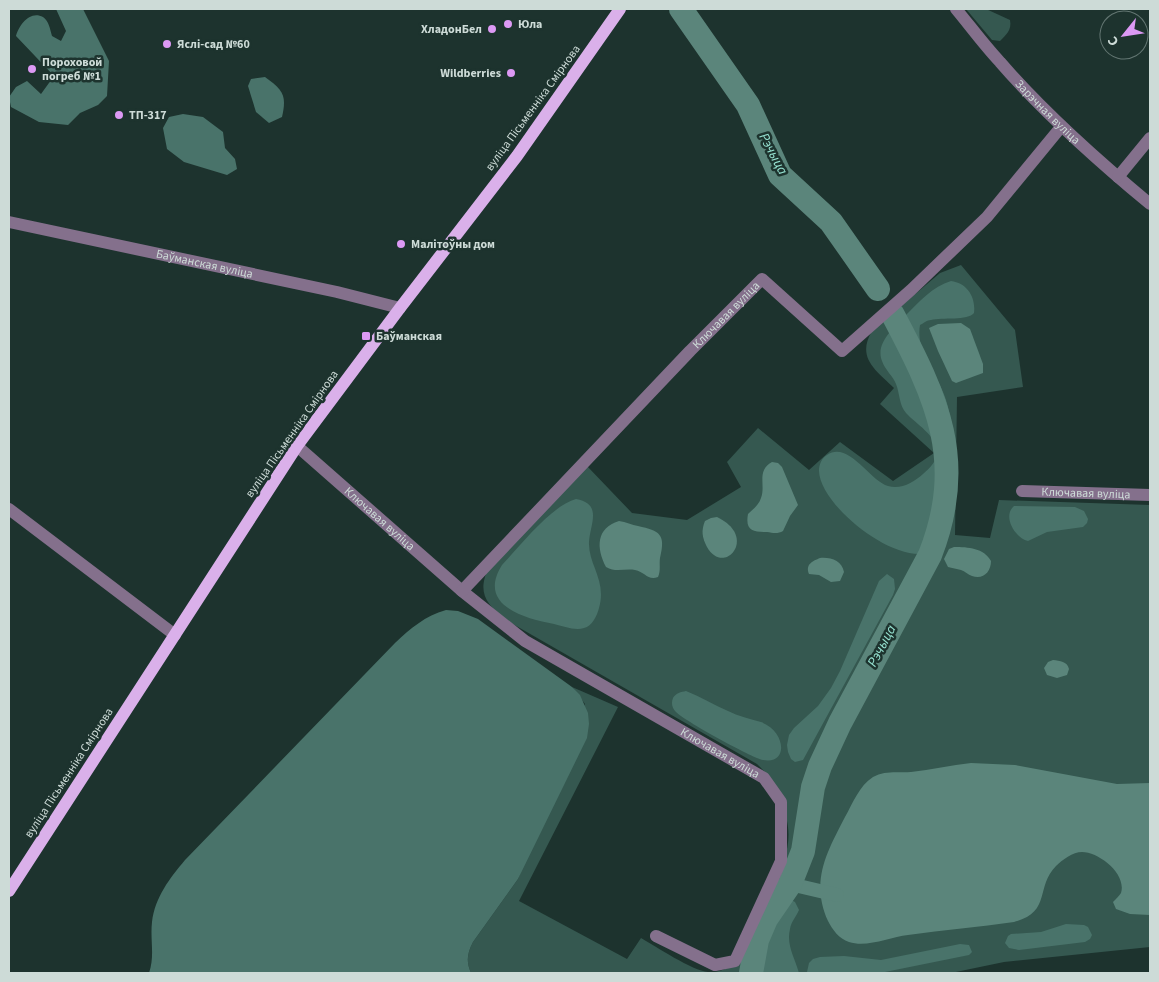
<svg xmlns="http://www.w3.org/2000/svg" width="1159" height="982" viewBox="0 0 1159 982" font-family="'Source Sans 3',sans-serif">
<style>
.green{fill:#355850}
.forest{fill:#49736a}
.water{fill:#5b857b}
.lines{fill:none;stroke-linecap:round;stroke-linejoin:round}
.canal{stroke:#5b857b;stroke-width:14}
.river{stroke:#5b857b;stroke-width:24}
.minor{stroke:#84708c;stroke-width:12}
.major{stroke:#dab0ea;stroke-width:12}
.poi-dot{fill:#dc99f4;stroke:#1d332e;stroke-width:2}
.labels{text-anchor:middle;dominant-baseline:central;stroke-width:5;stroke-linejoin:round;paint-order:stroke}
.poi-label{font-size:12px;font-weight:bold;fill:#cddbd7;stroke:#1d332e;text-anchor:start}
.street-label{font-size:12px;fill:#cddbd7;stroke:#1d332e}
.water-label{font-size:14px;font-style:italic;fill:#97e3d2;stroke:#1d332e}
</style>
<rect width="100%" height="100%" fill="#1d332e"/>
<g class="green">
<path d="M 966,9 L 986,9 L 1010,20 C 1012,30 1006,35 1000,41 L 992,40 Z"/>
<path d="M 961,265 L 1015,330 L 1023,387 L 957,397 L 955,535 L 990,538 L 999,500 L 1150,505 L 1150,947 L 1004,962 L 951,973 L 471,973 C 466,961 467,954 473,942 L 518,879 L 585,704 L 572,687 L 618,707 L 519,901 L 627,959 L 641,938 C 655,946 693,971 708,972 C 716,973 723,970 730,967 L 784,861 C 792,835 789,820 778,796 C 771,782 769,775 757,764 L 506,620 C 485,603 477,593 489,566 L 587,466 L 632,513 L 687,520 L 741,487 L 727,462 L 758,428 L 809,470 L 840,442 L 893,481 L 934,453 L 880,404 L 894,388 C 876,370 856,358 872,331 L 940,273 Z"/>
</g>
<g class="forest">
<path d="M 56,9 L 83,9 L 109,61 L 107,96 L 98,105 L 80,113 L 68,125 L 39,122 L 11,107 L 9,97 L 16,87 L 27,81 L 41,94 L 54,76 L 16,36 C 19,25 30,10 43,17 C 49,21 50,29 52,36 L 61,41 L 66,31 Z"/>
<path d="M 265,77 C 283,90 287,95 282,117 L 269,123 L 256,112 L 248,86 L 251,79 Z"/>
<path d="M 183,114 L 203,117 L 223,132 L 225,148 L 235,159 L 237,169 L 227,175 L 184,162 L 167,149 L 163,128 L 169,117 Z"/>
<path d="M 951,281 C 967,283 976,297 974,313 C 968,321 942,317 931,320 C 927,320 924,323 920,325 C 915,353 939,375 946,400 C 955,428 952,457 952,485 C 952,499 953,514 950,527 C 935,597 820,513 819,471 C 819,464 822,458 827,455 C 848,440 870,481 888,486 C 901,490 914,482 923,474 C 930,468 938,460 937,451 C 936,435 916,424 906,413 C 899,405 900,394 896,384 C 893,376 885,370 882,361 C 875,343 894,328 905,316 C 918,303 933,286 951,281 Z"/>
<path d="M 576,499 C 603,504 590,524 589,542 C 588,565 607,580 599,608 C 597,616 592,626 584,628 C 575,631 563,626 554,624 C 523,618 477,605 502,565 C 521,545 551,506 576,499 Z"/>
<path d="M 1014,506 L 1075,507 L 1084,511 L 1088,519 L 1087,523 L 1083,527 L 1047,532 L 1028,541 C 1015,538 1002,516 1014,506 Z"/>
<path d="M 887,574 L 894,579 L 895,589 L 893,595 L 803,760 L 795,762 L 791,759 L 788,752 L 787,745 L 789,735 L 794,728 L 818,706 L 831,688 L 840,671 L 879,581 Z"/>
<path d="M 446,610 L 458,611 L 478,619 L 572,687 L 580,695 L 588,713 L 589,724 L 587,738 L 518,879 L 473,942 C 467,954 466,961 471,973 L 149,973 C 155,956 150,940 152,922 C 155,897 170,878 185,860 L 395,643 C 411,628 425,616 446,610 Z"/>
<path d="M 686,691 C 701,697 714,705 728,711 C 738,716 750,719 761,722 C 786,731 789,765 763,760 C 752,758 683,720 676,712 C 672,708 671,703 673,698 C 676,693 681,692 686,691 Z"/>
<path d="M 791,900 L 795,902 L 799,910 C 796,917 791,922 790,929 C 786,945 795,958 799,973 L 760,973 C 754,957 774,904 791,900 Z"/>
<path d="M 1066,924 L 1084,925 L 1088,927 L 1092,935 L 1090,939 L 1085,942 L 1019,950 L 1009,948 L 1005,943 L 1008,936 L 1011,934 L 1041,932 Z"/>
<path d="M 960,944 L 969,945 L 972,952 L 969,955 L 880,973 L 807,972 L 809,963 L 813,959 L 820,957 L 844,956 L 881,960 Z"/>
</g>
<g class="water">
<path d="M 961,323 L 970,329 L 983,364 L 983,373 L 956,383 L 952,381 L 938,351 L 929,328 L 938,324 Z"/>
<path d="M 772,462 L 778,463 L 782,467 L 798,505 L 790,516 L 783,531 C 778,534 773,533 767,532 C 753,532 745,531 748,514 C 753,509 759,505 761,498 C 766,485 756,471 772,462 Z"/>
<path d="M 717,517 C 759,537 724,577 707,547 C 702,537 701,531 705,521 L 711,518 Z"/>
<path d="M 619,521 C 626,522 632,525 638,526 C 660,531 666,534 660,558 C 659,565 661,570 658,577 C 648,581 645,572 635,570 C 625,568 616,573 606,567 C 596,548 596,528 619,521 Z"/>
<path d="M 954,547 C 968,547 984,548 991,561 C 991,572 983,580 972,576 C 968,575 965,571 961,570 C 957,569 952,568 948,567 L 944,559 L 949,549 Z"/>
<path d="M 820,558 C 831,557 842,561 844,572 L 840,581 L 831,582 L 819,575 L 809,574 C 805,564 813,561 820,558 Z"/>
<path d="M 1053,660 C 1060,661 1067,661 1069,669 L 1067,675 L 1057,678 L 1047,675 L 1044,668 L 1048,662 Z"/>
<path d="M 971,763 L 1015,765 L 1117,784 L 1150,783 L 1150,915 L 1130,914 L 1116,909 L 1113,902 C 1116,899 1119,896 1121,893 C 1127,874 1099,852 1082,852 C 1073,852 1062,860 1056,866 C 1035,887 1052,912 1014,922 C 979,927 944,930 908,935 C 890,937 867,948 849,942 C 839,939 832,929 828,921 C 810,881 827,852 845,817 C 853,803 859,786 873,777 C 885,770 898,773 911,772 C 931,770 951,765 971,763 Z"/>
</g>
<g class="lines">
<path class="canal" d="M 790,884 L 837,895"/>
<g class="river">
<path d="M 681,9 L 748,105 L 780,175 L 831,222 L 878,289"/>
<path d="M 751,973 L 757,940 L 766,919 L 790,884 L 803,851 L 813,787 L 820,766 L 840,723 L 930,555 C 967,461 937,398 893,315"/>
</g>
<g class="minor">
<path id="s1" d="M 956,9 C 971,27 984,45 1000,62 C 1045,114 1097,160 1150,204"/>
<path d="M 1118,177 L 1150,138"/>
<path id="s2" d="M 9,222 L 337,292 L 400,308"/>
<path id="s3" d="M 297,446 L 462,591 L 525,641 L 764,778 L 781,802 L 781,861 L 735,961 L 715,965 L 656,936"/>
<path id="s4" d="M 1022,491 L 1150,495"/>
<path d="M 9,509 L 175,635"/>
<path id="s5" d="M 462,591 L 690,351 L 762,279 L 842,351 L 911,290 L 987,217 L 1061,127"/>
</g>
<path class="major" d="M 9,891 L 297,446 L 400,308 L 517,156 L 620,9"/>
</g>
<g class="poi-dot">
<circle cx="508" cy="24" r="5"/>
<circle cx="492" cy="29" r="5"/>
<circle cx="167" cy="44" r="5"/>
<circle cx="32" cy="69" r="5"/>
<circle cx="511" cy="73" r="5"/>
<circle cx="119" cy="115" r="5"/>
<circle cx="401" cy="244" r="5"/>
<rect x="361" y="331" width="10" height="10" rx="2.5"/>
</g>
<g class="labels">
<g class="poi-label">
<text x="518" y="24">Юла</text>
<text x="482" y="29" text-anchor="end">ХладонБел</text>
<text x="177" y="44">Яслі-сад №60</text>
<text x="42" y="62">Пороховой<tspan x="42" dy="14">погреб №1</tspan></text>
<text x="501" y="73" text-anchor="end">Wildberries</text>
<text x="129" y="115">ТП-317</text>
<text x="411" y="244">Малітоўны дом</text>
<text x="376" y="336">Баўманская</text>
</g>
<g class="street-label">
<text transform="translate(533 108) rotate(-54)">вуліца Пісьменніка Смірнова</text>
<text stroke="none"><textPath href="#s1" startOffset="138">Зарэчная вуліца</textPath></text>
<text stroke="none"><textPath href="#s2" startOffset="200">Баўманская вуліца</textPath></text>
<text stroke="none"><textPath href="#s5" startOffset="382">Ключавая вуліца</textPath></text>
<text transform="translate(292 434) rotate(-55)">вуліца Пісьменніка Смірнова</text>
<text stroke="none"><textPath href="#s4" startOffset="64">Ключавая вуліца</textPath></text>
<text stroke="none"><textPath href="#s3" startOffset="110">Ключавая вуліца</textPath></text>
<text stroke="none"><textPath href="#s3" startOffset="525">Ключавая вуліца</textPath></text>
<text transform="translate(69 773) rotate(-57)">вуліца Пісьменніка Смірнова</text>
</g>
<g class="water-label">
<text transform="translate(773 154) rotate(62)">Рэчыца</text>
<text transform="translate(882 646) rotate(-62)">Рэчыца</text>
</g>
</g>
<rect width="1159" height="982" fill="none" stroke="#cddbd7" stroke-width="20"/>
<g transform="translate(1124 35) rotate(240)"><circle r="24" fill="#1d332e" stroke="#637672"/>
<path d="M0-4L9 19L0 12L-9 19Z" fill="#dc99f4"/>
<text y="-8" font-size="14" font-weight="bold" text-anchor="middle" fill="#cddbd7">С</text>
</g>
</svg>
